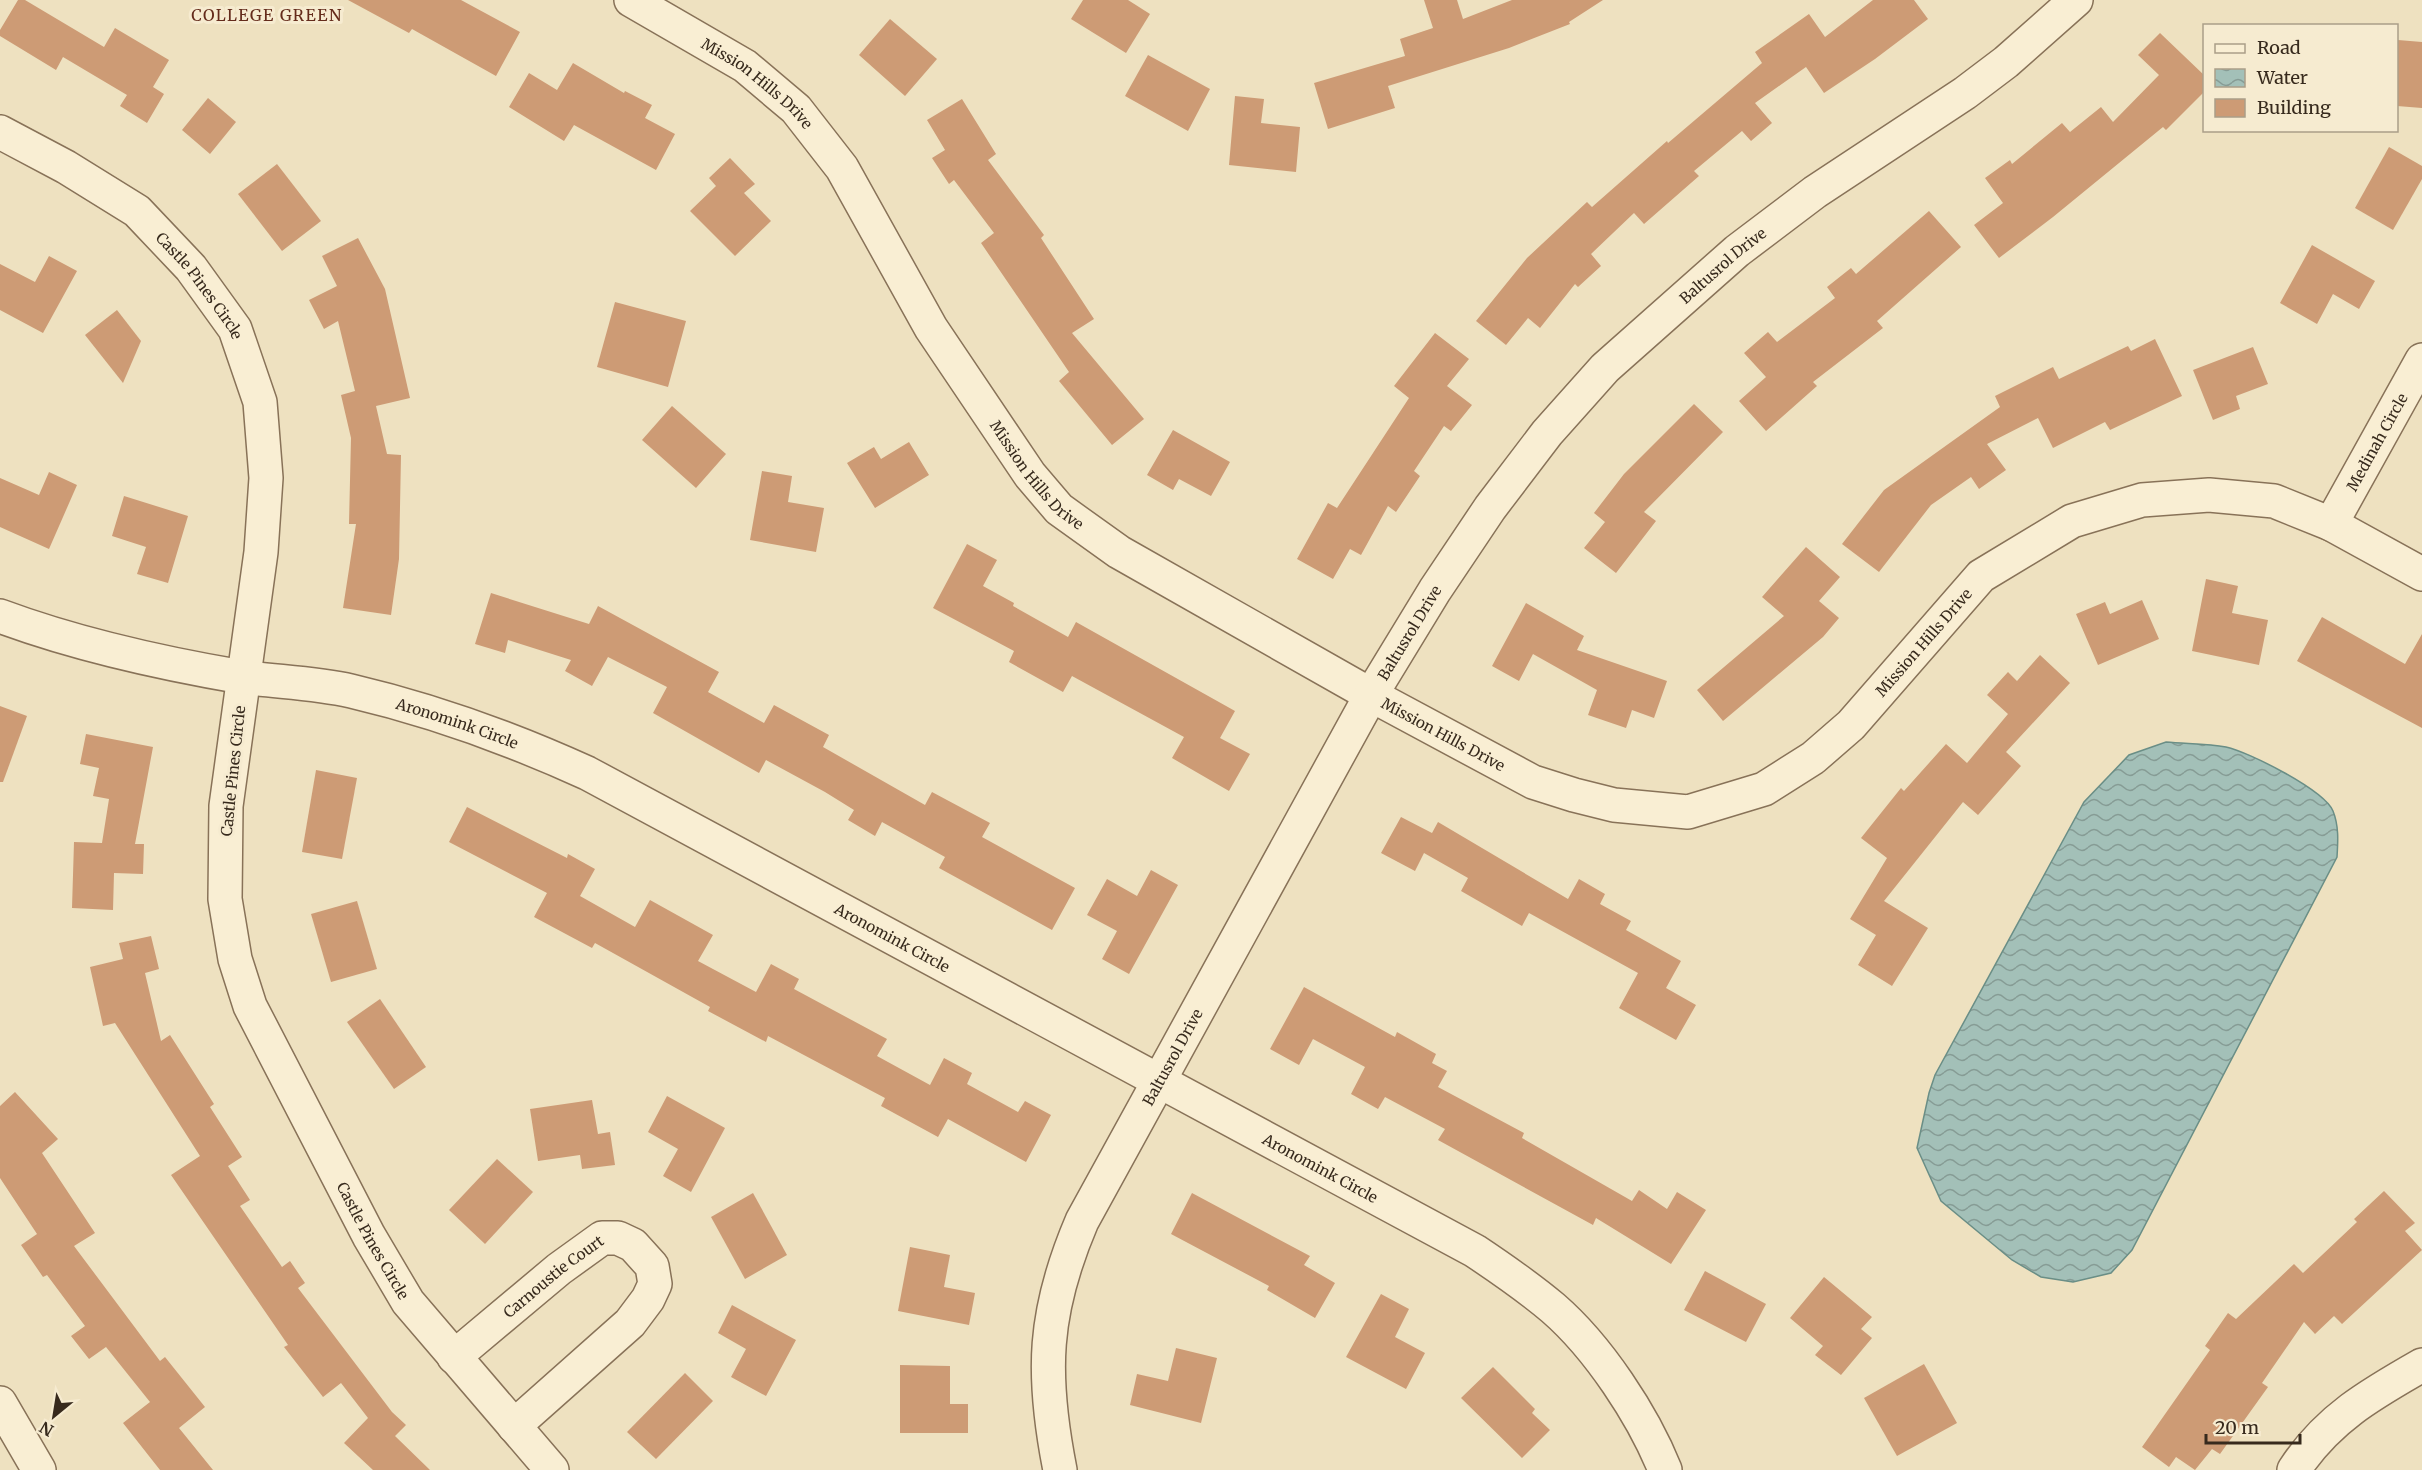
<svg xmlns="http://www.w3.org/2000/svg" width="2422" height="1470" viewBox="0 0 2422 1470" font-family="Merriweather,serif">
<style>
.water{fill:url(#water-waves);stroke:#6a8e86;stroke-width:1.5}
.building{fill:#cd9b75}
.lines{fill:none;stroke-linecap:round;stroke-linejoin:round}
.minor-casing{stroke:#887258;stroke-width:36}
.minor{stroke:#f9eed3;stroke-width:33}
.labels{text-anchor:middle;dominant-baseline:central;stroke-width:6;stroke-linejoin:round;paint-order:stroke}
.street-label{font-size:15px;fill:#372a1d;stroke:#f6ebd0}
.neighbourhood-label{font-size:16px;letter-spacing:1.5px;fill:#642b1b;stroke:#f6ebd0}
</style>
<defs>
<pattern id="water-waves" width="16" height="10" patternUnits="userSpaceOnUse" patternTransform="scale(1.5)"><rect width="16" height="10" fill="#a3c0b8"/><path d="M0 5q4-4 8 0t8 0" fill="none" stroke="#869c95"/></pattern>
</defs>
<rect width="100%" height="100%" fill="#eee1c0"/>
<path class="water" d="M 2166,742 C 2185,744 2207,743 2226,747 C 2249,752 2324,790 2333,811 C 2339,826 2338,841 2337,857 L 2132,1250 L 2111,1273 L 2073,1282 L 2041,1277 L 2012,1260 L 1941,1201 L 1917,1148 L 1929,1093 L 1935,1075 L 2084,802 L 2129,755 Z"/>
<g class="building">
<path d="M 18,0 L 25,0 L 104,47 L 115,28 L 169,60 L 153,87 L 164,94 L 147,123 L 120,106 L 127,95 L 63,57 L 56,70 L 0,36 L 0,30 Z"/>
<path d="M 348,0 L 461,0 L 520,32 L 496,76 L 412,29 L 409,33 Z"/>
<path d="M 1083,0 L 1128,0 L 1150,14 L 1126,53 L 1071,19 Z"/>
<path d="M 1424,0 L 1457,0 L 1463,19 L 1512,0 L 1603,0 L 1569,22 L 1570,24 L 1509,48 L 1388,86 L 1395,108 L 1328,129 L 1314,83 L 1405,56 L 1400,39 L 1433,28 Z"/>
<path d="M 1873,0 L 1914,0 L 1928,19 L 1875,59 L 1824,93 L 1806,67 L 1755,103 L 1772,123 L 1751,141 L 1742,131 L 1694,171 L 1699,176 L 1644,224 L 1634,213 L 1591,254 L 1601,266 L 1578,287 L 1575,284 L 1540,328 L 1528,318 L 1506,345 L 1476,321 L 1527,258 L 1587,202 L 1592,207 L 1667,141 L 1668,143 L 1762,63 L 1755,52 L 1809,14 L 1825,37 Z"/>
<path d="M 890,19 L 937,59 L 905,96 L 859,55 Z"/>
<path d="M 2160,33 L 2205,76 L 2205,91 L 2166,130 L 2163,127 L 2053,217 L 1999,258 L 1974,225 L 2003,203 L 1985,178 L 2010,160 L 2012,164 L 2062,123 L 2070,132 L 2101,107 L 2113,122 L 2159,75 L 2138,55 Z"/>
<path d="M 2398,40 L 2422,42 L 2422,108 L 2397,106 Z"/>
<path d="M 1148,55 L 1210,89 L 1188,131 L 1125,96 Z"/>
<path d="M 573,63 L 624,93 L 625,91 L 652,105 L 645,118 L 675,134 L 656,170 L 574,125 L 564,141 L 509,107 L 529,73 L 557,90 Z"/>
<path d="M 1235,96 L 1264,99 L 1261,123 L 1300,127 L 1296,172 L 1229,165 Z"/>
<path d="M 208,98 L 236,122 L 210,154 L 182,130 Z"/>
<path d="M 962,99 L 996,154 L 988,160 L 1044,235 L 1041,238 L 1094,319 L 1072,333 L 1144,419 L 1112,445 L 1059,381 L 1069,372 L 981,243 L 994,233 L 954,180 L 949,184 L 932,158 L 945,150 L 927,120 Z"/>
<path d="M 2389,147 L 2422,166 L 2422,179 L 2393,230 L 2355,208 Z"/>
<path d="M 730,158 L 755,184 L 744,193 L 771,221 L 735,256 L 690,211 L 716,186 L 709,178 Z"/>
<path d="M 277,164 L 321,221 L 282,251 L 238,194 Z"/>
<path d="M 1929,211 L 1961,247 L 1877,321 L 1883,328 L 1813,382 L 1817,386 L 1766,431 L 1739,401 L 1766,377 L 1744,353 L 1768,332 L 1777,342 L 1835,298 L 1827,287 L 1851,268 L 1856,274 Z"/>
<path d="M 358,238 L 385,289 L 410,398 L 376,406 L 387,454 L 401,455 L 399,559 L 391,615 L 343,608 L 356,524 L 349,524 L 351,438 L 341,395 L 355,391 L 338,321 L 324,329 L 309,300 L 337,286 L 322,256 Z"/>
<path d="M 2312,245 L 2375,281 L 2359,309 L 2333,294 L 2317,324 L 2280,303 Z"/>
<path d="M 49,256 L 77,271 L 43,333 L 0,310 L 0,264 L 35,282 Z"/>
<path d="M 615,302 L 686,321 L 668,387 L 597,367 Z"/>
<path d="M 117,310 L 141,341 L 123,383 L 85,335 Z"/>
<path d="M 1435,333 L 1469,359 L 1447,386 L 1472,405 L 1451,431 L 1444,426 L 1414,471 L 1420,476 L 1396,512 L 1388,506 L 1361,555 L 1350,549 L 1333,579 L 1297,559 L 1328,503 L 1337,508 L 1409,398 L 1394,386 Z"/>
<path d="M 2155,339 L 2182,396 L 2110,430 L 2105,422 L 2053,448 L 2038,418 L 1987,444 L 2006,470 L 1979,489 L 1971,477 L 1931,505 L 1879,572 L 1842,544 L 1884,490 L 2000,407 L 1995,396 L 2053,367 L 2059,379 L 2128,346 L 2131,351 Z"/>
<path d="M 2253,347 L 2268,384 L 2236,396 L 2240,409 L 2213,420 L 2193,370 Z"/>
<path d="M 1694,404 L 1723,432 L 1644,512 L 1656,521 L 1616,573 L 1584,548 L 1605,522 L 1594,513 L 1624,474 Z"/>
<path d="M 672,406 L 726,454 L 696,488 L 642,440 Z"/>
<path d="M 1173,430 L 1230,462 L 1211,496 L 1179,479 L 1173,490 L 1147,475 Z"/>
<path d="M 909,442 L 929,475 L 875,508 L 847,463 L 874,447 L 881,459 Z"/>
<path d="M 762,471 L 792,476 L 788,502 L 824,508 L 816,552 L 750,540 Z"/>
<path d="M 49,472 L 77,485 L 49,549 L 0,527 L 0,478 L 39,495 Z"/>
<path d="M 124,496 L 188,516 L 168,583 L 137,574 L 146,547 L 112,536 Z"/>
<path d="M 967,544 L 997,560 L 983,586 L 1014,603 L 1013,606 L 1068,637 L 1076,622 L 1235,711 L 1220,738 L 1250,754 L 1229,791 L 1172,758 L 1184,737 L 1072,676 L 1063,692 L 1009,662 L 1014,651 L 933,608 Z"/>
<path d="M 1806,547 L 1840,577 L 1819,601 L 1839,618 L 1823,637 L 1723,721 L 1697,690 L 1784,616 L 1762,597 Z"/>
<path d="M 2206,579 L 2238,586 L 2232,613 L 2268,620 L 2259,665 L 2192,651 Z"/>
<path d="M 491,593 L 589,624 L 598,606 L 719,672 L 708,692 L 764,723 L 774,705 L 829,735 L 823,747 L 925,805 L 932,792 L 990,823 L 982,837 L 1075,888 L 1052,930 L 939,868 L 945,857 L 882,822 L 875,836 L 848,820 L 854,810 L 825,792 L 766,760 L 759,773 L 653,713 L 667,687 L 608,657 L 592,686 L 565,671 L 571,660 L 508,640 L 505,653 L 475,644 Z"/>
<path d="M 2142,600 L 2159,639 L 2098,665 L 2076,614 L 2105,602 L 2110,614 Z"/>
<path d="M 1526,603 L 1584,636 L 1577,650 L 1667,681 L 1654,718 L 1632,710 L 1626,728 L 1588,715 L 1597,690 L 1533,654 L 1519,681 L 1492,666 Z"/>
<path d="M 2322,617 L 2405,664 L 2422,634 L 2422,728 L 2297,661 Z"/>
<path d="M 2040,655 L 2070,683 L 2006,752 L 2021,766 L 1978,815 L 1963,802 L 1884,901 L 1928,928 L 1892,986 L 1858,965 L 1876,935 L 1850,919 L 1887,858 L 1861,838 L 1901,788 L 1904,791 L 1946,744 L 1967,763 L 2008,714 L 1987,695 L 2008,672 L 2017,681 Z"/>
<path d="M 0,706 L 27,716 L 3,782 L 0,782 Z"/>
<path d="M 86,734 L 153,747 L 135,844 L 144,844 L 143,874 L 114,873 L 113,910 L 72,908 L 74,842 L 102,843 L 109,799 L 93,796 L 99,768 L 80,764 Z"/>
<path d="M 316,770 L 357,778 L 342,859 L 302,852 Z"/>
<path d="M 467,807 L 567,858 L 568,854 L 595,869 L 580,896 L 635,927 L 650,900 L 713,935 L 698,961 L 756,992 L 771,964 L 799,979 L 794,989 L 887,1039 L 877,1056 L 930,1085 L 944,1058 L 972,1073 L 967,1084 L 1018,1112 L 1025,1101 L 1051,1115 L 1026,1162 L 948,1119 L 938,1137 L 881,1106 L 885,1098 L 768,1036 L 766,1042 L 708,1011 L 710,1007 L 595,943 L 592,948 L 534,917 L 547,893 L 449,842 Z"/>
<path d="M 1401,817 L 1432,833 L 1438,822 L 1568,899 L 1579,879 L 1605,894 L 1600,904 L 1631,921 L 1626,930 L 1681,961 L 1666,988 L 1696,1005 L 1676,1040 L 1619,1008 L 1638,973 L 1529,913 L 1522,926 L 1461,891 L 1468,878 L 1424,853 L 1415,871 L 1381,853 Z"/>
<path d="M 1151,870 L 1178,885 L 1129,974 L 1102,959 L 1117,931 L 1087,915 L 1107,879 L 1137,896 Z"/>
<path d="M 357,901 L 377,969 L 331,982 L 311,914 Z"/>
<path d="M 151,936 L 159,969 L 145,973 L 161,1041 L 170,1035 L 214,1104 L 210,1107 L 242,1157 L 228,1166 L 250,1200 L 240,1206 L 282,1267 L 290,1261 L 305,1283 L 298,1288 L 392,1412 L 406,1425 L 395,1436 L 430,1470 L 373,1470 L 344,1443 L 368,1418 L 341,1383 L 323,1397 L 284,1347 L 288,1345 L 171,1175 L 200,1156 L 115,1023 L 103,1026 L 90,967 L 123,959 L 119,943 Z"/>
<path d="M 1304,987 L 1395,1037 L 1397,1032 L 1436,1054 L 1432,1063 L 1447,1071 L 1438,1087 L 1524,1133 L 1522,1138 L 1632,1201 L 1639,1190 L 1667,1209 L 1677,1192 L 1706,1210 L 1671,1264 L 1596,1218 L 1593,1225 L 1438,1140 L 1445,1129 L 1385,1097 L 1378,1109 L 1351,1094 L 1365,1067 L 1313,1039 L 1299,1065 L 1270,1049 Z"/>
<path d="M 380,999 L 426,1067 L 394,1089 L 347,1022 Z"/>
<path d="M 15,1092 L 58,1139 L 42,1153 L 95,1233 L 74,1246 L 160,1361 L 165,1357 L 205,1407 L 179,1428 L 213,1470 L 160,1470 L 123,1423 L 150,1402 L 106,1347 L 89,1359 L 71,1336 L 85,1326 L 47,1275 L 43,1277 L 21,1245 L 37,1234 L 0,1178 L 0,1106 Z"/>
<path d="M 667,1096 L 725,1128 L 691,1192 L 663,1176 L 678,1149 L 648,1132 Z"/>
<path d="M 592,1100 L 598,1134 L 610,1132 L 615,1165 L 582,1169 L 580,1155 L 538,1161 L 530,1109 Z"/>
<path d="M 497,1159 L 533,1192 L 485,1244 L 449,1210 Z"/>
<path d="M 2384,1191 L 2415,1223 L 2405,1231 L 2422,1250 L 2342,1324 L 2334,1316 L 2315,1334 L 2304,1322 L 2262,1383 L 2268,1387 L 2220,1454 L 2212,1449 L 2195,1470 L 2176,1457 L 2169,1467 L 2142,1447 L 2210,1350 L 2205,1346 L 2228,1313 L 2236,1319 L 2294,1264 L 2303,1273 L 2357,1222 L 2354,1219 Z"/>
<path d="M 753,1193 L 787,1255 L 745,1279 L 711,1217 Z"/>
<path d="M 1192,1193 L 1310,1256 L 1304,1265 L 1335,1283 L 1315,1318 L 1267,1290 L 1269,1286 L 1171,1234 Z"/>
<path d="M 910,1247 L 950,1255 L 944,1287 L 975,1293 L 969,1325 L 898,1311 Z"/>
<path d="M 1705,1271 L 1766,1304 L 1746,1342 L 1684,1310 Z"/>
<path d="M 1824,1277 L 1872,1317 L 1861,1329 L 1872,1338 L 1841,1375 L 1815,1355 L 1823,1346 L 1790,1318 Z"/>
<path d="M 1381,1294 L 1409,1309 L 1395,1337 L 1425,1353 L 1406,1389 L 1346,1357 Z"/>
<path d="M 732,1305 L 796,1340 L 766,1396 L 731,1377 L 746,1349 L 718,1333 Z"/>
<path d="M 1176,1348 L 1217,1358 L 1201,1423 L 1130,1405 L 1137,1374 L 1168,1381 Z"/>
<path d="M 1924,1364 L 1957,1423 L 1897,1456 L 1864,1398 Z"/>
<path d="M 900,1365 L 950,1366 L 950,1404 L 968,1404 L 968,1433 L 900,1433 Z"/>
<path d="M 1493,1367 L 1535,1409 L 1532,1413 L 1550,1430 L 1522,1458 L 1461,1398 Z"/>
<path d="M 685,1373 L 713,1401 L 656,1459 L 627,1432 Z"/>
</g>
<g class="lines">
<g class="minor-casing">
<g id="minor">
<path id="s1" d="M 631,0 L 745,66 L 796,109 L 842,168 L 931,328 L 1030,475 L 1059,509 L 1119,552 L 1371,695 L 1533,782 L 1574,795 L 1614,805 L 1688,812 L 1764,789 L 1813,758 L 1851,725 L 1981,576 L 2072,521 L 2142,500 L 2209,495 L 2274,501 L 2331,524 L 2422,574"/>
<path id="s2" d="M 0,132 L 66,167 L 137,211 L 191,268 L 235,329 L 260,402 L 266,478 L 261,552 L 226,806 L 225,899 L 235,959 L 250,1006 L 369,1236 L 408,1302 L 552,1470"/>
<path id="s3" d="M 2331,524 L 2422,360"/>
<path id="s4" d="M 0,616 C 78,645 160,663 242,677 C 278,682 315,683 351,691 C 432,710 510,738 587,773 L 1475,1251 C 1502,1269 1528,1287 1553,1308 C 1598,1347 1643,1415 1665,1470"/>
<path id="s5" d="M 454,1357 L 559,1269 L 602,1238 L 618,1238 L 633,1245 L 652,1266 L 655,1284 L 648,1299 L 630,1323 L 514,1426"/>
<path d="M 0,1403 L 39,1470"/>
<path id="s6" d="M 1060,1470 C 1041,1374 1043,1312 1082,1221 L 1371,695 L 1435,590 L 1490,508 L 1547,433 L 1605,368 L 1737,251 L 1815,192 L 1965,93 L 2006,62 L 2076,0"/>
<path d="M 2294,1470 C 2327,1419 2371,1394 2422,1365"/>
</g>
</g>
<use href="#minor" class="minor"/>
</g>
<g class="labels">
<g class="street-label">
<text stroke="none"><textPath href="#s1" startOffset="152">Mission Hills Drive</textPath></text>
<text stroke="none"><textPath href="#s6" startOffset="1414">Baltusrol Drive</textPath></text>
<text stroke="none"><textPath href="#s2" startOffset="256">Castle Pines Circle</textPath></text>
<text stroke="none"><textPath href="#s3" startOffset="94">Medinah Circle</textPath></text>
<text stroke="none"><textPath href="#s1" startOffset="638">Mission Hills Drive</textPath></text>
<text stroke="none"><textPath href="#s6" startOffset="928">Baltusrol Drive</textPath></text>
<text stroke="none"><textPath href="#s1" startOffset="1682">Mission Hills Drive</textPath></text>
<text stroke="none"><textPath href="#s4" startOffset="471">Aronomink Circle</textPath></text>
<text stroke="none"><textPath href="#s1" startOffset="1124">Mission Hills Drive</textPath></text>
<text transform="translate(233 771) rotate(-84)">Castle Pines Circle</text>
<text stroke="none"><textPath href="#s4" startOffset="957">Aronomink Circle</textPath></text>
<text stroke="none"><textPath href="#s6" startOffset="442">Baltusrol Drive</textPath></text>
<text stroke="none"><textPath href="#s4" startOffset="1443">Aronomink Circle</textPath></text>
<text stroke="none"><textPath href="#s2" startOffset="1264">Castle Pines Circle</textPath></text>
<text stroke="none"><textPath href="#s5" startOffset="128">Carnoustie Court</textPath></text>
</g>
<g class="neighbourhood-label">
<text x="267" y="15">COLLEGE GREEN</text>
</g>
</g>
<rect x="2203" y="24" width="195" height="108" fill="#f6ebd0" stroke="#aa9e88" stroke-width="1.5"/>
<rect x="2215" y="44" width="30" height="9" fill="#f9eed3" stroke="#aa9e88" stroke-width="1.5"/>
<text x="2257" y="54" font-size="18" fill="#372a1d">Road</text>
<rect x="2215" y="69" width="30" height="18" fill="url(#water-waves)" stroke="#aa9e88" stroke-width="1.5"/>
<text x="2257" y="84" font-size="18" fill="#372a1d">Water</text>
<rect x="2215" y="99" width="30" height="18" fill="#cd9b75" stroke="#aa9e88" stroke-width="1.5"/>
<text x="2257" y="114" font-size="18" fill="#372a1d">Building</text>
<g transform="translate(54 1416) rotate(210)" stroke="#f6ebd0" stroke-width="4.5" paint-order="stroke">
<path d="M0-4.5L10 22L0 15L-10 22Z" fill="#372a1d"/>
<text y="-9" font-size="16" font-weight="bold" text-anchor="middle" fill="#372a1d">N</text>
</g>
<path d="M2206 1434v9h94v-9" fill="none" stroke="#372a1d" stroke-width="3"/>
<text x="2215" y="1434" font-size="18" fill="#372a1d" stroke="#f6ebd0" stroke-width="4.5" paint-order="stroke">20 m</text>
</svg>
